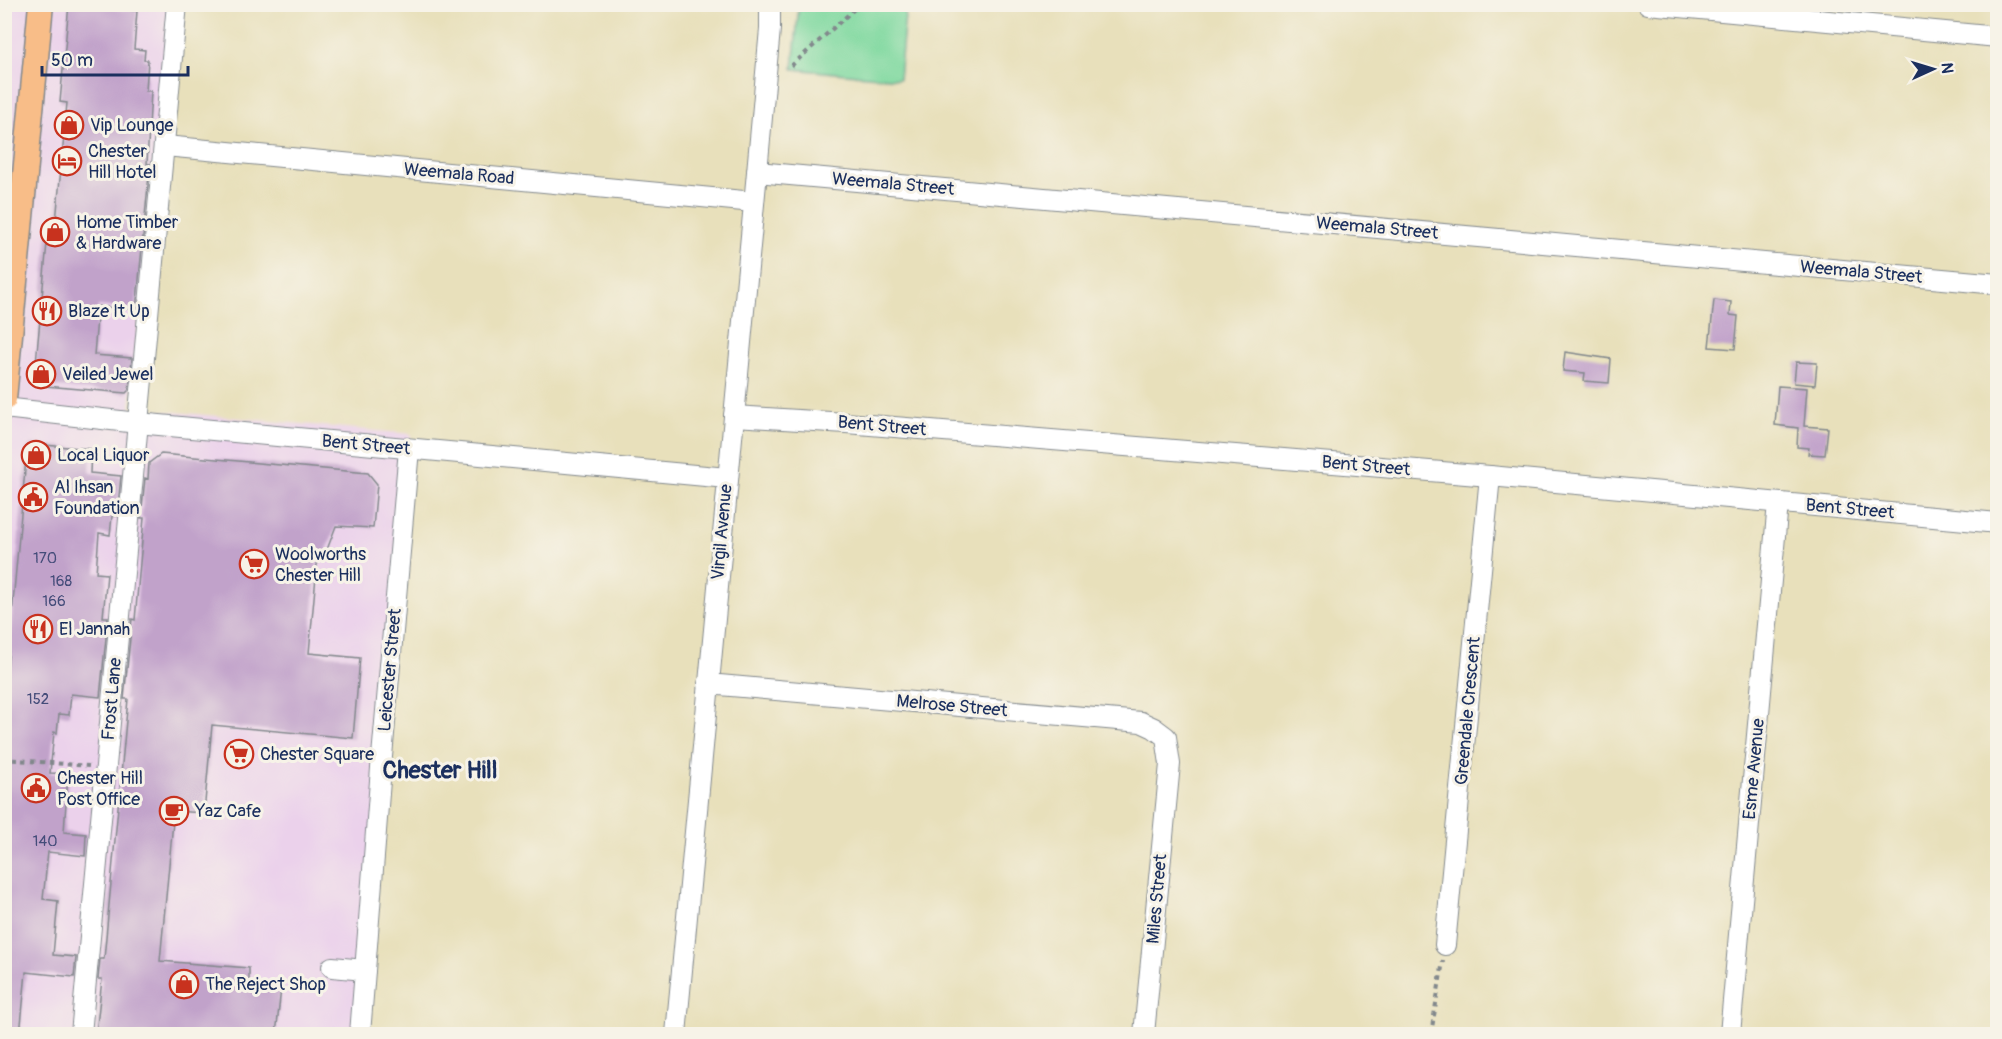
<svg xmlns="http://www.w3.org/2000/svg" width="2002" height="1039" viewBox="0 0 2002 1039" font-family="Pangolin,sans-serif">
<style>
.built{fill:#ebd1eb}
.green{fill:#7dd89e;stroke:#4c847e;stroke-width:1.5}
.building{fill:#c1a2ca}
.lines{fill:none;stroke-linecap:round;stroke-linejoin:round}
.minor-casing{stroke:#82888c;stroke-width:22}
.major-casing{stroke:#82888c;stroke-width:27}
.path{stroke:#82888c;stroke-width:4;stroke-dasharray:4.5 4.5;stroke-linecap:butt}
.minor{stroke:#fff;stroke-width:20}
.major{stroke:#f8bd88;stroke-width:24}
.labels{text-anchor:middle;dominant-baseline:central;stroke-width:6;stroke-linejoin:round;paint-order:stroke}
.number-label{font-size:15px;fill:#444c79}
.poi-label{font-size:18px;fill:#1b2f5e;stroke:#f7f3e8;text-anchor:start}
.street-label{font-size:18px;fill:#1b2f5e;stroke:#f7f3e8}
.district-label{font-size:24px;font-weight:bold;fill:#1b2f5e;stroke:#f7f3e8}
</style>
<rect width="100%" height="100%" fill="#f7f3e8"/>
<filter id="ink" filterUnits="userSpaceOnUse"><feTurbulence type="fractalNoise" baseFrequency=".0167" numOctaves="2"/><feDisplacementMap in="SourceGraphic" scale="12" xChannelSelector="R" yChannelSelector="G"/><feConvolveMatrix kernelMatrix="1 2 1 2 8 2 1 2 1" color-interpolation-filters="sRGB"/></filter>
<filter id="wash" filterUnits="userSpaceOnUse"><feTurbulence type="fractalNoise" baseFrequency=".008" numOctaves="4" result="noise"/><feDisplacementMap in="SourceGraphic" scale="24" xChannelSelector="R" yChannelSelector="G"/><feGaussianBlur stdDeviation="1.35" result="paint"/><feColorMatrix in="noise" values="0 0 0 0 0 0 0 0 0 0 0 0 0 0 0 0 0 1.4 0 .05"/><feComposite in="paint" operator="in"/></filter>
<g filter="url(#wash)">
<rect width="100%" height="100%" fill="#e8e0bb"/>
<path class="built" d="M 5,5 L 170,5 L 130,408 L 411,434 L 358,1034 L 5,1034 Z"/>
<path class="green" d="M 799,5 L 906,5 L 899,79 L 793,69 Z"/>
<g id="blocks">
<g class="building">
<path d="M 69,4 L 115,4 L 115,9 L 137,11 L 134,49 L 145,50 L 144,60 L 148,60 L 146,91 L 151,91 L 147,164 L 150,164 L 136,310 L 98,306 L 94,355 L 132,358 L 129,390 L 126,393 L 34,385 L 49,221 L 56,222 L 67,103 L 60,102 Z"/>
<path d="M 1714,300 L 1731,302 L 1730,315 L 1738,316 L 1735,349 L 1709,347 Z"/>
<path d="M 1565,352 L 1611,359 L 1609,383 L 1584,381 L 1585,373 L 1563,371 Z"/>
<path d="M 1796,362 L 1817,363 L 1815,385 L 1794,383 Z"/>
<path d="M 1778,386 L 1807,388 L 1804,426 L 1828,428 L 1825,455 L 1808,454 L 1809,448 L 1797,447 L 1798,428 L 1775,425 Z"/>
<path d="M 32,444 L 91,449 L 90,473 L 121,476 L 117,516 L 112,516 L 110,535 L 99,533 L 96,573 L 107,574 L 103,617 L 108,617 L 100,697 L 71,694 L 69,715 L 59,714 L 57,733 L 54,732 L 50,773 L 68,774 L 64,832 L 86,834 L 85,856 L 48,852 L 43,899 L 58,901 L 53,955 L 76,957 L 74,977 L 26,972 L 20,1035 L 4,1035 L 4,801 L 9,748 L 4,748 L 4,702 L 27,448 Z"/>
<path d="M 161,454 L 368,473 L 377,484 L 373,528 L 336,526 L 325,555 L 318,554 L 309,653 L 360,658 L 353,738 L 212,725 L 204,813 L 174,811 L 160,961 L 249,968 L 249,986 L 281,988 L 276,1035 L 96,1035 L 102,979 L 98,979 L 100,959 L 104,959 L 128,699 L 124,699 L 132,619 L 135,620 L 144,518 L 141,518 L 145,478 L 148,479 L 149,463 Z"/>
</g>
</g>
</g>
<g filter="url(#ink)">
<use href="#blocks" fill-opacity="0" stroke="#82888c" stroke-width="1.5"/>
<g class="lines">
<g class="minor-casing">
<g id="minor">
<path d="M 1648,4 L 1998,37"/>
<path d="M 165,146 L 754,202"/>
<path d="M 757,172 L 1998,284"/>
<path d="M 4,408 L 138,423 L 727,478"/>
<path d="M 734,416 L 846,423 L 1490,476 L 1998,523"/>
<path d="M 708,684 L 1141,722 L 1154,728 L 1166,737 L 1170,764 L 1144,1034"/>
<path d="M 1445,945 L 1490,476"/>
<path d="M 332,967 L 365,970"/>
<path d="M 81,1034 L 177,4"/>
<path d="M 360,1034 L 381,768 L 409,449"/>
<path d="M 676,1034 L 757,172 L 770,29 L 770,4"/>
<path d="M 1730,1034 L 1778,503"/>
</g>
</g>
<g class="major-casing">
<path id="major" d="M 4,399 L 41,4"/>
</g>
<g class="path">
<path d="M 791,66 L 860,4"/>
<path d="M 4,759 L 89,766"/>
<path d="M 1431,1034 L 1443,961"/>
</g>
<use href="#minor" class="minor"/>
<use href="#major" class="major"/>
</g>
</g>
<defs>
<g id="shop-ring" transform="scale(1.5)"><circle r="9.5" fill="#f7f3e8" stroke="#c8321e" stroke-width="1.5"/><path d="M-5-2.5h2.3a2.7 3.5 0 0 1 5.4 0H5L5.5 6h-11ZM-1.5-2.5h3a1.5 2.3 0 0 0-3 0Z" fill="#c8321e"/></g>
<g id="hotel-ring" transform="scale(1.5)"><circle r="9.5" fill="#f7f3e8" stroke="#c8321e" stroke-width="1.5"/><path d="M-6-4.5h1.5V1H6V5H4.5V3h-9V5H-6ZM-4 0a1.8 1.8 0 1 1 3.6 0ZM.5 0V-2.5h3Q6-2.5 6 0Z" fill="#c8321e"/></g>
<g id="restaurant-ring" transform="scale(1.5)"><circle r="9.5" fill="#f7f3e8" stroke="#c8321e" stroke-width="1.5"/><path d="M-5-6h1v4h1v-4h1v4h1v-4h1v5L-1.5 .5V6h-2V.5L-5-1ZM5-6V6H3V1.5H1.5Q1.5-4 5-6Z" fill="#c8321e"/></g>
<g id="civic-ring" transform="scale(1.5)"><circle r="9.5" fill="#f7f3e8" stroke="#c8321e" stroke-width="1.5"/><path d="M-.6-6.5H3V-4.5H.6V-3L4-1V1h2V6H-6V1h2V-1L-.6-3ZM-1.2 2.5V6h2.4V2.5Z" fill="#c8321e"/></g>
<g id="supermarket-ring" transform="scale(1.5)"><circle r="9.5" fill="#f7f3e8" stroke="#c8321e" stroke-width="1.5"/><path d="M-6-5.5h2.5l.6 2H6L4.5 2H-2.5L-4.4-4H-6ZM-1.5 3.2a1.3 1.3 0 1 0 .1 0ZM3 3.2a1.3 1.3 0 1 0 .1 0Z" fill="#c8321e"/></g>
<g id="cafe-ring" transform="scale(1.5)"><circle r="9.5" fill="#f7f3e8" stroke="#c8321e" stroke-width="1.5"/><path d="M-5.5-4.5H6V0H3Q3 3.5 0 3.5H-2.5Q-5.5 3.5-5.5 0ZM3-3.2v2h1.7v-2ZM-6 4.5H4V6H-6Z" fill="#c8321e"/></g>
</defs>
<g fill-rule="evenodd">
<use href="#shop-ring" x="69" y="125"/>
<use href="#hotel-ring" x="67" y="161"/>
<use href="#shop-ring" x="55" y="232"/>
<use href="#restaurant-ring" x="47" y="311"/>
<use href="#shop-ring" x="41" y="374"/>
<use href="#shop-ring" x="36" y="455"/>
<use href="#civic-ring" x="33" y="497"/>
<use href="#supermarket-ring" x="254" y="564"/>
<use href="#restaurant-ring" x="38" y="629"/>
<use href="#supermarket-ring" x="239" y="754"/>
<use href="#civic-ring" x="36" y="788"/>
<use href="#cafe-ring" x="174" y="811"/>
<use href="#shop-ring" x="184" y="984"/>
</g>
<g class="labels">
<g class="number-label">
<text x="45" y="558">170</text>
<text x="61" y="581">168</text>
<text x="54" y="601">166</text>
<text x="38" y="699">152</text>
<text x="45" y="841">140</text>
</g>
<g class="poi-label">
<text x="90" y="125">Vip Lounge</text>
<text x="88" y="151">Chester<tspan x="88" dy="21">Hill Hotel</tspan></text>
<text x="76" y="222">Home Timber<tspan x="76" dy="21">&amp; Hardware</tspan></text>
<text x="68" y="311">Blaze It Up</text>
<text x="62" y="374">Veiled Jewel</text>
<text x="57" y="455">Local Liquor</text>
<text x="54" y="487">Al Ihsan<tspan x="54" dy="21">Foundation</tspan></text>
<text x="275" y="554">Woolworths<tspan x="275" dy="21">Chester Hill</tspan></text>
<text x="59" y="629">El Jannah</text>
<text x="260" y="754">Chester Square</text>
<text x="57" y="778">Chester Hill<tspan x="57" dy="21">Post Office</tspan></text>
<text x="195" y="811">Yaz Cafe</text>
<text x="205" y="984">The Reject Shop</text>
</g>
<g class="street-label">
<text transform="translate(459 174) rotate(5)">Weemala Road</text>
<text transform="translate(893 184) rotate(5)">Weemala Street</text>
<text transform="translate(1377 228) rotate(5)">Weemala Street</text>
<text transform="translate(1861 272) rotate(5)">Weemala Street</text>
<text transform="translate(882 426) rotate(5)">Bent Street</text>
<text transform="translate(366 445) rotate(5)">Bent Street</text>
<text transform="translate(1366 466) rotate(5)">Bent Street</text>
<text transform="translate(1850 509) rotate(5)">Bent Street</text>
<text transform="translate(722 532) rotate(-85)">Virgil Avenue</text>
<text transform="translate(390 670) rotate(-85)">Leicester Street</text>
<text transform="translate(112 699) rotate(-85)">Frost Lane</text>
<text transform="translate(952 706) rotate(5)">Melrose Street</text>
<text transform="translate(1468 711) rotate(-85)">Greendale Crescent</text>
<text transform="translate(1754 769) rotate(-85)">Esme Avenue</text>
<text transform="translate(1157 899) rotate(-85)">Miles Street</text>
</g>
<g class="district-label">
<text x="440" y="770">Chester Hill</text>
</g>
</g>
<rect width="2002" height="1039" fill="none" stroke="#f7f3e8" stroke-width="24"/>
<g transform="translate(1933 69) rotate(86)" stroke="#f7f3e8" stroke-width="4.5" paint-order="stroke">
<path d="M0-4.5L10 22L0 15L-10 22Z" fill="#1b2f5e"/>
<text y="-9" font-size="16" font-weight="bold" text-anchor="middle" fill="#1b2f5e">N</text>
</g>
<path d="M42 66v9h146v-9" fill="none" stroke="#1b2f5e" stroke-width="3"/>
<text x="51" y="66" font-size="18" fill="#1b2f5e" stroke="#f7f3e8" stroke-width="4.5" paint-order="stroke">50 m</text>
</svg>
